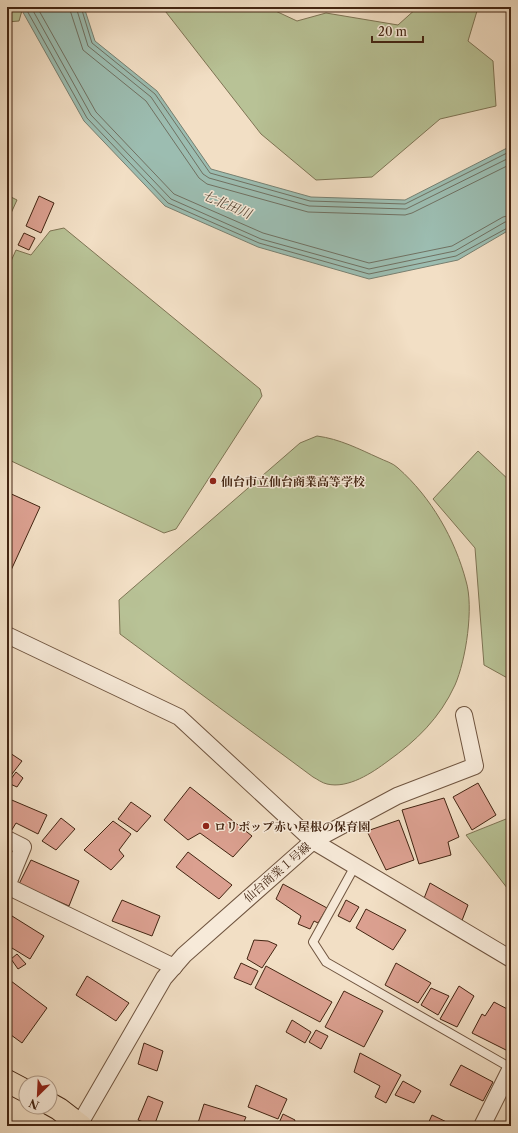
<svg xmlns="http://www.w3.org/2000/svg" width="518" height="1133" viewBox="0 0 518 1133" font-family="'Libre Caslon Text','Noto Serif JP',serif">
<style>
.green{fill:#b8c296;stroke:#7e7454}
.water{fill:#9cbdb1;stroke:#788071}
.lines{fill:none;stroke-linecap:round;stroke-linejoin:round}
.shore{stroke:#707162;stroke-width:1}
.building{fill:#dba090;stroke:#432512}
.service-casing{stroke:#6f543f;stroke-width:10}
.minor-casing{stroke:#6f543f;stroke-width:18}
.primary-casing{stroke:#432512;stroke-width:24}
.service{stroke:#f7ead9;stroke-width:8}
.minor{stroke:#f7ead9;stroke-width:16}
.primary{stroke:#f2dfc5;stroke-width:22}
.poi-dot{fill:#8f2418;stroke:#f7ead9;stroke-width:1.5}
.labels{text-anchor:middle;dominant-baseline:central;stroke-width:3;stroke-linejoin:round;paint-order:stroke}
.poi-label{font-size:12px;font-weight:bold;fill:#432512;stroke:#f7ead9;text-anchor:start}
.street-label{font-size:12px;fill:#432512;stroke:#f7ead9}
.water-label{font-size:13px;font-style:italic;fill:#594b3a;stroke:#f7ead9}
</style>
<rect width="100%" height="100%" fill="#f2dfc5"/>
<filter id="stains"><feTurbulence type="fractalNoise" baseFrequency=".005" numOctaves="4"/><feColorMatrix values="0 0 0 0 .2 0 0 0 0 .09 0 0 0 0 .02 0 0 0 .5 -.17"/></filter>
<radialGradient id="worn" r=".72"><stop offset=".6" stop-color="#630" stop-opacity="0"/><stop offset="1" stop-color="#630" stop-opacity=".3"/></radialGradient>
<g class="green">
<path d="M 7,7 L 23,7 L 19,21 L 7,22 Z"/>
<path d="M 162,7 L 267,7 L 297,21 L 326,13 L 398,25 L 418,7 L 449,7 L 477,11 L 468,41 L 493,61 L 496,106 L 440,119 L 372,177 L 316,180 L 261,134 Z"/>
<path d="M 7,195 L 17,200 L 7,222 Z"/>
<path d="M 64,228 L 260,389 L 262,396 L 176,529 L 164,533 L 7,459 L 7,270 L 16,250 L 31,255 L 50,231 Z"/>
<path d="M 317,436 C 340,439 359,449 379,458 C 385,461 393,463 398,468 C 431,497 455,539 466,581 C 474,607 466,660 455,685 C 440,718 416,741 388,761 C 372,773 348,789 327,784 C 322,783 317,779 313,777 L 120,634 L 119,600 L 300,443 Z"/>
<path d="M 478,451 L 511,482 L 511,680 L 484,665 L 475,548 L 433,499 Z"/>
<path d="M 511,817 L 511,893 L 466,835 Z"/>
</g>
<path class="water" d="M 20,7 L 84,7 L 95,41 L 157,91 L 211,169 L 311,197 L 405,200 L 511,146 L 511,229 L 458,260 L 369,279 L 258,247 L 165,206 L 84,121 Z"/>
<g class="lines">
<g class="shore">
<path d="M 25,7 L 87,118 L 168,203 L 259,243 L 369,274 L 456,256 L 511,226"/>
<path d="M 31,7 L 91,115 L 171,199 L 261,239 L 369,269 L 455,251 L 505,222 L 511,221"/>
<path d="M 37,7 L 96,112 L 174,194 L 263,233 L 369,263 L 452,246 L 503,217 L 511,215"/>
<path d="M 69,7 L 83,50 L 146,101 L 199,178 L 207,184 L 308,212 L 405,215 L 412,213 L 511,164"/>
<path d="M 76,7 L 88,46 L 151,97 L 203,174 L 209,178 L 309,206 L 406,209 L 511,157"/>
<path d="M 81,7 L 92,43 L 155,94 L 210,173 L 310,201 L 405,204 L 511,151"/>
</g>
</g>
<g class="building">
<path d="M 39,196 L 54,203 L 41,233 L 26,226 Z"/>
<path d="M 24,233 L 35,238 L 29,250 L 18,245 Z"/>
<path d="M 7,492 L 40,507 L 7,579 Z"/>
<path d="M 7,751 L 22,761 L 9,778 L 7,777 Z"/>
<path d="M 16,772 L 23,778 L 17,787 L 8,783 Z"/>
<path d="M 478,783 L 496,815 L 472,830 L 453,797 Z"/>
<path d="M 190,787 L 252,836 L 233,857 L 200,833 L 188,840 L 164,820 Z"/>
<path d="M 7,798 L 47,815 L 38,834 L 16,823 L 10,833 L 7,831 Z"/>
<path d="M 444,798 L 459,837 L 448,842 L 451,855 L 419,864 L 402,810 Z"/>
<path d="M 131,802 L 151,816 L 137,832 L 118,819 Z"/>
<path d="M 61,818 L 75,829 L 56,850 L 42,841 Z"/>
<path d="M 399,820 L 414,860 L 386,870 L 367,831 Z"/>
<path d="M 113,821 L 131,834 L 119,850 L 124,856 L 111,870 L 84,850 Z"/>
<path d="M 188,852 L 232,885 L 219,899 L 176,867 Z"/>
<path d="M 31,860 L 79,881 L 69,906 L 19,884 Z"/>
<path d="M 430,883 L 468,905 L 461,923 L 423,901 Z"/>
<path d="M 283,884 L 327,908 L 318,923 L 314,921 L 310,929 L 298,924 L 301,916 L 276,899 Z"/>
<path d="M 122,900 L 160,916 L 152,936 L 112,921 Z"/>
<path d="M 346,900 L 359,907 L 350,922 L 338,916 Z"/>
<path d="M 366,909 L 406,930 L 393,950 L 356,928 Z"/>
<path d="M 12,916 L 44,936 L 30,959 L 7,945 L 7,923 Z"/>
<path d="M 254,940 L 268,941 L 277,945 L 262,968 L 247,959 Z"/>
<path d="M 17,954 L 26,964 L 18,969 L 11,959 Z"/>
<path d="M 241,963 L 258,971 L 251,985 L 234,978 Z"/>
<path d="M 396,963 L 431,983 L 418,1003 L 385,985 Z"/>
<path d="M 266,966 L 332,1002 L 320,1022 L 255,988 Z"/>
<path d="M 87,976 L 129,1003 L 116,1021 L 76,995 Z"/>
<path d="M 7,978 L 47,1008 L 22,1043 L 7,1032 Z"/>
<path d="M 459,986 L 474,996 L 457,1027 L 440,1019 Z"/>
<path d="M 431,988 L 449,996 L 438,1015 L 421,1005 Z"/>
<path d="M 344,991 L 383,1011 L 364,1047 L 325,1027 Z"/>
<path d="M 494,1002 L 511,1011 L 511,1045 L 508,1051 L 472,1033 L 482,1014 L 485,1016 Z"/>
<path d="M 292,1020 L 311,1032 L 305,1043 L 286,1032 Z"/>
<path d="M 316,1030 L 328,1036 L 321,1049 L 309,1042 Z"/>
<path d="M 144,1043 L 163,1051 L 157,1071 L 138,1064 Z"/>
<path d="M 360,1053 L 401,1075 L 386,1103 L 375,1097 L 380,1086 L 354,1072 Z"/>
<path d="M 461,1065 L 493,1082 L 483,1101 L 450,1085 Z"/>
<path d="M 403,1081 L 421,1091 L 414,1103 L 395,1095 Z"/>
<path d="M 256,1085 L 287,1099 L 278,1119 L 248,1107 Z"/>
<path d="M 148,1096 L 163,1102 L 154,1126 L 138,1120 Z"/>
<path d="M 204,1104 L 246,1117 L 242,1126 L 197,1126 Z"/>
<path d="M 283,1114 L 295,1120 L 293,1126 L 279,1123 Z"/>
<path d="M 432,1115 L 455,1126 L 427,1126 Z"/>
<path d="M 506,1121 L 511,1123 L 511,1126 L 505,1126 Z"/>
</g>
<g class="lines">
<g class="service-casing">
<path id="service" d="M 355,866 L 313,942 L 326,962 L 511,1068"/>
</g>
<g class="minor-casing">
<g id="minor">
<path d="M 7,635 L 179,717 L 313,841 L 184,955 L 164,978 L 79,1125"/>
<path d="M 7,839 L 23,847 L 7,886 L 174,967"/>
<path d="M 313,841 L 397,796 L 475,766 L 464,715"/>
<path d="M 313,841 L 511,959"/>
<path d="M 482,1126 L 511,1068"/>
</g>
</g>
<g class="primary-casing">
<g id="primary">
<path d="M 7,1081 L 26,1091"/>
<path d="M 50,1104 L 59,1109 L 81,1126"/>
</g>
</g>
<use href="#service" class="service"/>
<use href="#minor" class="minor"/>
<use href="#primary" class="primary"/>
</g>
<g class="poi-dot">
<circle cx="213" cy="481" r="4"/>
<circle cx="206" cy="826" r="4"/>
</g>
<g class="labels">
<g class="poi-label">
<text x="221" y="481">仙台市立仙台商業高等学校</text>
<text x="214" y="826">ロリポップ赤い屋根の保育園</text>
</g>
<g class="street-label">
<text transform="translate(277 872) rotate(-41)">仙台商業１号線</text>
</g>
<g class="water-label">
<text transform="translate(227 204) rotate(23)">七北田川</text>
</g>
</g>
<rect width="518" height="1133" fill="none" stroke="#f2dfc5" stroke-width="24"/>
<rect x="8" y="8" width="502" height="1117" fill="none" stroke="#432512" stroke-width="2"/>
<rect x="12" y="12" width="494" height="1109" fill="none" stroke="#432512"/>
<g transform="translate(38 1095) rotate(204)"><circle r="19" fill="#f7ead9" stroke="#af9b89"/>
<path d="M0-3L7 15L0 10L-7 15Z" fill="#8f2418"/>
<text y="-6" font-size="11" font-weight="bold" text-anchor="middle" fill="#432512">N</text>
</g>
<path d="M372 36v6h51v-6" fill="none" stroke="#432512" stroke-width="2"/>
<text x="378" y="36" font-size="12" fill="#432512" stroke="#f7ead9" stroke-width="3" paint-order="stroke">20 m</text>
<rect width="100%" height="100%" filter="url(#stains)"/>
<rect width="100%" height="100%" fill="url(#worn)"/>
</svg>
